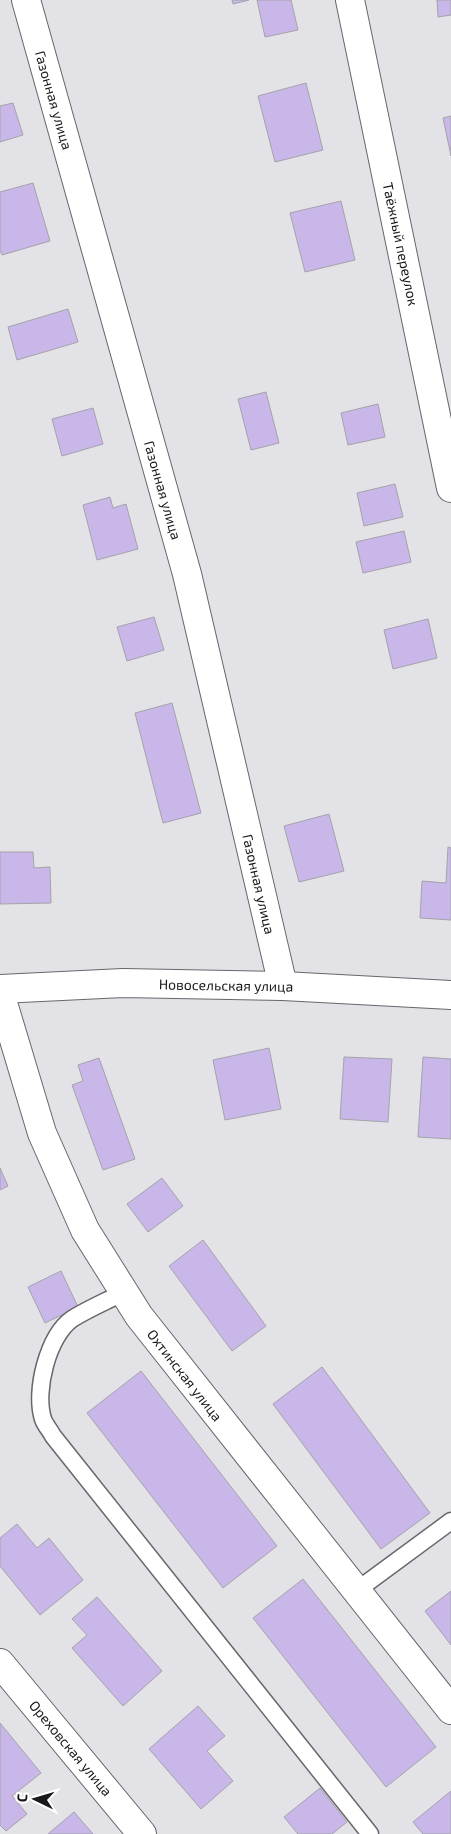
<svg xmlns="http://www.w3.org/2000/svg" width="451" height="1834" viewBox="0 0 451 1834" font-family="'Exo 2',sans-serif">
<style>
.building{fill:#c9b7ea;stroke:#a4a3a8}
.lines{fill:none;stroke-linecap:round;stroke-linejoin:round}
.service-casing{stroke:#68666b;stroke-width:19}
.minor-casing{stroke:#68666b;stroke-width:30}
.tertiary-casing{stroke:#68666b;stroke-width:30}
.service{stroke:#fff;stroke-width:16}
.minor{stroke:#fff;stroke-width:28}
.tertiary{stroke:#fff;stroke-width:28}
.labels{text-anchor:middle;dominant-baseline:central;stroke-width:4;stroke-linejoin:round;paint-order:stroke}
.street-label{font-size:14px;fill:#19181a;stroke:#fff}
</style>
<rect width="100%" height="100%" fill="#e3e2e7"/>
<g class="building">
<path d="M 232,0 L 249,0 L 233,4 Z"/>
<path d="M 257,0 L 291,0 L 298,30 L 265,37 Z"/>
<path d="M 437,0 L 451,0 L 451,15 L 438,17 Z"/>
<path d="M 306,83 L 323,150 L 275,162 L 258,96 Z"/>
<path d="M 13,103 L 23,135 L 0,142 L 0,106 Z"/>
<path d="M 451,116 L 451,156 L 443,118 Z"/>
<path d="M 33,183 L 50,241 L 2,255 L 0,250 L 0,192 Z"/>
<path d="M 341,201 L 355,260 L 305,272 L 290,213 Z"/>
<path d="M 68,309 L 78,342 L 17,360 L 8,327 Z"/>
<path d="M 266,392 L 279,443 L 251,450 L 238,399 Z"/>
<path d="M 378,404 L 385,437 L 348,445 L 341,413 Z"/>
<path d="M 93,408 L 103,444 L 62,456 L 52,419 Z"/>
<path d="M 395,484 L 403,517 L 364,526 L 357,493 Z"/>
<path d="M 110,497 L 113,508 L 126,504 L 138,549 L 97,560 L 83,505 Z"/>
<path d="M 404,531 L 411,562 L 363,573 L 356,542 Z"/>
<path d="M 154,617 L 164,650 L 127,661 L 117,627 Z"/>
<path d="M 428,619 L 437,658 L 393,669 L 384,630 Z"/>
<path d="M 172,703 L 201,813 L 163,823 L 135,713 Z"/>
<path d="M 329,814 L 344,871 L 299,882 L 284,826 Z"/>
<path d="M 448,847 L 451,848 L 451,920 L 420,918 L 422,881 L 446,883 Z"/>
<path d="M 0,852 L 33,852 L 34,868 L 50,867 L 51,903 L 0,904 Z"/>
<path d="M 269,1048 L 281,1109 L 225,1120 L 213,1060 Z"/>
<path d="M 344,1057 L 392,1059 L 388,1122 L 340,1119 Z"/>
<path d="M 423,1057 L 451,1059 L 451,1139 L 418,1137 Z"/>
<path d="M 99,1058 L 135,1159 L 103,1170 L 72,1085 L 83,1081 L 78,1065 Z"/>
<path d="M 0,1168 L 8,1186 L 0,1190 Z"/>
<path d="M 162,1178 L 183,1206 L 148,1232 L 127,1204 Z"/>
<path d="M 203,1240 L 266,1326 L 232,1351 L 169,1266 Z"/>
<path d="M 61,1271 L 78,1307 L 45,1323 L 28,1287 Z"/>
<path d="M 322,1367 L 430,1513 L 381,1549 L 273,1404 Z"/>
<path d="M 141,1371 L 277,1546 L 223,1588 L 87,1413 Z"/>
<path d="M 17,1524 L 37,1548 L 49,1538 L 83,1580 L 40,1615 L 0,1566 L 0,1538 Z"/>
<path d="M 303,1579 L 436,1747 L 386,1787 L 253,1618 Z"/>
<path d="M 451,1591 L 451,1645 L 425,1611 Z"/>
<path d="M 97,1597 L 162,1671 L 123,1706 L 72,1648 L 87,1635 L 72,1619 Z"/>
<path d="M 198,1706 L 225,1736 L 207,1751 L 233,1781 L 201,1809 L 149,1749 Z"/>
<path d="M 0,1723 L 41,1773 L 12,1796 L 27,1814 L 6,1831 L 0,1825 Z"/>
<path d="M 320,1788 L 347,1822 L 332,1834 L 298,1834 L 284,1817 Z"/>
<path d="M 451,1791 L 451,1834 L 423,1834 L 413,1822 Z"/>
<path d="M 74,1812 L 93,1834 L 48,1834 Z"/>
</g>
<g class="lines">
<g class="service-casing">
<g id="service">
<path d="M 124,1292 C 107,1301 88,1309 72,1319 C 48,1336 34,1391 43,1419 C 45,1425 50,1430 53,1436 L 370,1834"/>
<path d="M 356,1591 L 451,1521"/>
</g>
</g>
<g class="minor-casing">
<g id="minor">
<path d="M 26,0 L 187,574 L 283,986"/>
<path d="M 350,0 L 451,488"/>
<path d="M 0,993 L 42,1133 L 85,1230 L 139,1316 L 451,1710"/>
<path d="M 0,1663 L 142,1834"/>
</g>
</g>
<g class="tertiary-casing">
<path id="tertiary" d="M 0,989 L 123,983 L 283,986 L 451,995"/>
</g>
<use href="#service" class="service"/>
<use href="#minor" class="minor"/>
<use href="#tertiary" class="tertiary"/>
</g>
<g class="labels">
<g class="street-label">
<text transform="translate(54 100) rotate(74)">Газонная улица</text>
<text transform="translate(401 244) rotate(78)">Таёжный переулок</text>
<text transform="translate(163 490) rotate(74)">Газонная улица</text>
<text transform="translate(259 884) rotate(77)">Газонная улица</text>
<text transform="translate(226 985) rotate(1)">Новосельская улица</text>
<text transform="translate(185 1375) rotate(52)">Охтинская улица</text>
<text transform="translate(71 1748) rotate(50)">Ореховская улица</text>
</g>
</g>
<g transform="translate(35 1799) rotate(275)" stroke="#ffffff" stroke-width="4" paint-order="stroke">
<path d="M0-4L9 19L0 12L-9 19Z" fill="#19181a"/>
<text y="-8" font-size="14" font-weight="bold" text-anchor="middle" fill="#19181a">С</text>
</g>
</svg>
